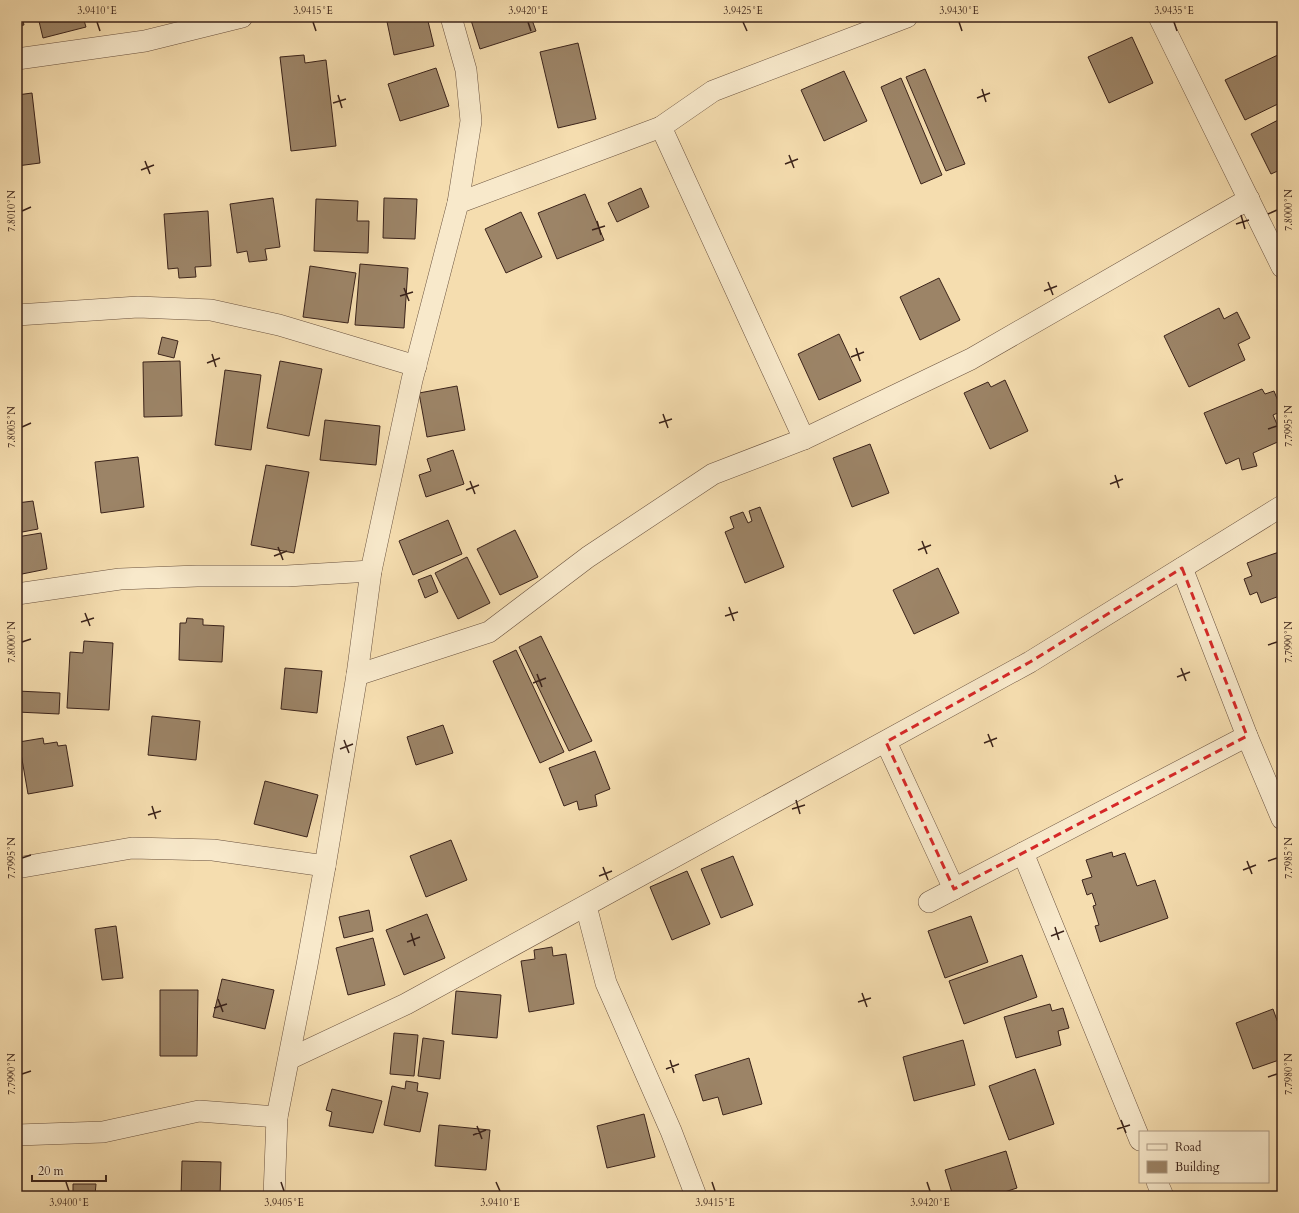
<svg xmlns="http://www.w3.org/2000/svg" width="1299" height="1213" viewBox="0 0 1299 1213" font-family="Cardo,serif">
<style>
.building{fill:#9c8467;stroke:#3b231a}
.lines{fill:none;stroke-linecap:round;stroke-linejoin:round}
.minor-casing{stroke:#6a523f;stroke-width:22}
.minor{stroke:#f8e9cb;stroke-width:21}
.marked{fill:none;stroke:#d62828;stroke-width:3;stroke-dasharray:8 5;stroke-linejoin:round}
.ticks{fill:none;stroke:#3b231a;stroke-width:1.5}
.neatline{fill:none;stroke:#3b231a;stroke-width:1.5}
.ticks-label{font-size:10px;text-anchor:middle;fill:#3b231a}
</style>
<rect width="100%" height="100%" fill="#f5ddaf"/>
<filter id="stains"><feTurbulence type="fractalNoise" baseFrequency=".005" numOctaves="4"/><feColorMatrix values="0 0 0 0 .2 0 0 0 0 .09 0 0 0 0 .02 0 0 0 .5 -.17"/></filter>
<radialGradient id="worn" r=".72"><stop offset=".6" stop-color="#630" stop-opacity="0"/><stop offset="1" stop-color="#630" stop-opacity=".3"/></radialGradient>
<g class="building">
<path d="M 17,17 L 22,17 L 24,25 L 17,26 Z"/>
<path d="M 38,17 L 83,17 L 86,27 L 43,38 Z"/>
<path d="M 386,17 L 427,17 L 434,46 L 394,55 Z"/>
<path d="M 470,17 L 531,17 L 536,31 L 480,49 Z"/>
<path d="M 1132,37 L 1153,83 L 1109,103 L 1088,57 Z"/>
<path d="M 578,43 L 596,119 L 558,128 L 540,52 Z"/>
<path d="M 1282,53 L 1282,102 L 1245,120 L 1225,80 Z"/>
<path d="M 304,55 L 305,63 L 326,60 L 336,146 L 291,151 L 280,57 Z"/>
<path d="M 436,68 L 449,106 L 400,121 L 388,84 Z"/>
<path d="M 925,69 L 965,164 L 946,171 L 906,77 Z"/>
<path d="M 844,71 L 867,121 L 824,141 L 801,90 Z"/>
<path d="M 901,78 L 942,175 L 921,184 L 881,87 Z"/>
<path d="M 32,93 L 40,163 L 17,166 L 17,95 Z"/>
<path d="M 1282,118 L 1282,169 L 1271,174 L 1251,134 Z"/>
<path d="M 641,188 L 649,207 L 617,222 L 608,203 Z"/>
<path d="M 585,194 L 604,240 L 557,259 L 538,213 Z"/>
<path d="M 273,198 L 280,247 L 265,249 L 267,260 L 249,262 L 247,251 L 237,253 L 230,204 Z"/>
<path d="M 384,198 L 417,199 L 415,239 L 383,238 Z"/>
<path d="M 316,199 L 358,201 L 357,221 L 369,221 L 368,253 L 314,251 Z"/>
<path d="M 208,211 L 211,266 L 195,267 L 196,277 L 179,278 L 178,268 L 168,269 L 164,214 Z"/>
<path d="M 521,212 L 542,257 L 506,273 L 485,229 Z"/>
<path d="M 360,264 L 408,268 L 404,328 L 355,325 Z"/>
<path d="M 310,266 L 356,273 L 348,323 L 303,317 Z"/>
<path d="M 939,278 L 960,320 L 920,340 L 900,297 Z"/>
<path d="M 1219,308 L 1224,319 L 1237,312 L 1250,338 L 1238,344 L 1245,360 L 1189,387 L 1164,336 Z"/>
<path d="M 839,334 L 861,381 L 819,400 L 798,354 Z"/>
<path d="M 162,337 L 178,341 L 174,358 L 158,354 Z"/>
<path d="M 180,361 L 182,416 L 144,417 L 143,362 Z"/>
<path d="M 280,361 L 322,369 L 309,436 L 267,428 Z"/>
<path d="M 225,370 L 261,375 L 251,450 L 215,445 Z"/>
<path d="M 1005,380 L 1028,431 L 990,449 L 964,393 L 988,382 L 991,387 Z"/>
<path d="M 457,386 L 465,430 L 427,437 L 419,393 Z"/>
<path d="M 1262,389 L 1265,394 L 1274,391 L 1282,411 L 1273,415 L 1282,436 L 1282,440 L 1253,453 L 1257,466 L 1242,470 L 1239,458 L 1226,464 L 1204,413 Z"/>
<path d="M 325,420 L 380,426 L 376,465 L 320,460 Z"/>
<path d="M 870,444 L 889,493 L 852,507 L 833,458 Z"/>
<path d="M 453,450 L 464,484 L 426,497 L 419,475 L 431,471 L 427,459 Z"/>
<path d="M 138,457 L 144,507 L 101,513 L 95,462 Z"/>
<path d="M 266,465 L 309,472 L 294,553 L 251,545 Z"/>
<path d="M 33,501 L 38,529 L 17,533 L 17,503 Z"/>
<path d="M 760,507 L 784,567 L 745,583 L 725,532 L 734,528 L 730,517 L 743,512 L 748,523 L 752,521 L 749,511 Z"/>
<path d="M 448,520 L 462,554 L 413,575 L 399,541 Z"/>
<path d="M 515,530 L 538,577 L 500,595 L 477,549 Z"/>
<path d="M 41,533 L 47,569 L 17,575 L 17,537 Z"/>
<path d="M 1282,551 L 1282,595 L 1261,603 L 1257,592 L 1250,595 L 1244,579 L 1252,576 L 1247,563 Z"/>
<path d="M 467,557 L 490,603 L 458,619 L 435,573 Z"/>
<path d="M 938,568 L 959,613 L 914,634 L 893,590 Z"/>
<path d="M 431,575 L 438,592 L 425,598 L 418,580 Z"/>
<path d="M 187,618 L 203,619 L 203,625 L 224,626 L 222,662 L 179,660 L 180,623 L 186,623 Z"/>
<path d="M 541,636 L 592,741 L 569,751 L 519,647 Z"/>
<path d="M 84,641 L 113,643 L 109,710 L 67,708 L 70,652 L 83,653 Z"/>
<path d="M 516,650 L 564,752 L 540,763 L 493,661 Z"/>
<path d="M 285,668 L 322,671 L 317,713 L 281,709 Z"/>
<path d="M 17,691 L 60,693 L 59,714 L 17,712 Z"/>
<path d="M 152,716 L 200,721 L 196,760 L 148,755 Z"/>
<path d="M 443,725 L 453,753 L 416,765 L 407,737 Z"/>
<path d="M 43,738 L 44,744 L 57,742 L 58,746 L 66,745 L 73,786 L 28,794 L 19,742 Z"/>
<path d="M 595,751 L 610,789 L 595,795 L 597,806 L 579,810 L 577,801 L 564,806 L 549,768 Z"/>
<path d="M 265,781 L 318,795 L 307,837 L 254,824 Z"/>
<path d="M 451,840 L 467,880 L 426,897 L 410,856 Z"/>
<path d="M 1112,852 L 1113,857 L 1125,853 L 1137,886 L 1155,880 L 1168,918 L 1100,942 L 1095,926 L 1099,925 L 1093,906 L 1096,905 L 1092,893 L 1087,895 L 1082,880 L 1092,877 L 1086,860 Z"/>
<path d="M 733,856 L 753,905 L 721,918 L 701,869 Z"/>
<path d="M 687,871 L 710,924 L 672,940 L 650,887 Z"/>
<path d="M 369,910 L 373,931 L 344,938 L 339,917 Z"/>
<path d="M 427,914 L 445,958 L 404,975 L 386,930 Z"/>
<path d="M 971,916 L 988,962 L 945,978 L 928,931 Z"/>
<path d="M 116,926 L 123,978 L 102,980 L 95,929 Z"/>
<path d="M 373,938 L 385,985 L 348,995 L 336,948 Z"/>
<path d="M 552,947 L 553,956 L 566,954 L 574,1004 L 529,1012 L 521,961 L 535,959 L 534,950 Z"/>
<path d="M 1022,955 L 1037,997 L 964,1024 L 949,981 Z"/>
<path d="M 222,979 L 274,990 L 265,1029 L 213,1017 Z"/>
<path d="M 160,990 L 198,990 L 197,1056 L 160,1056 Z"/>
<path d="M 456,991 L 501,995 L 497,1038 L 452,1034 Z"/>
<path d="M 1050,1004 L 1052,1011 L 1063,1008 L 1069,1028 L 1058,1031 L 1061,1045 L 1016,1058 L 1004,1017 Z"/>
<path d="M 1273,1009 L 1282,1034 L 1282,1059 L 1253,1069 L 1236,1023 Z"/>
<path d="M 394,1033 L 418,1035 L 414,1076 L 390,1074 Z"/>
<path d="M 423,1038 L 444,1041 L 440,1079 L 418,1076 Z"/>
<path d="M 963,1040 L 975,1085 L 914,1101 L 903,1057 Z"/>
<path d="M 749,1058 L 762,1104 L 723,1115 L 718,1097 L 703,1101 L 695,1075 Z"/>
<path d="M 1035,1069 L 1054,1124 L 1009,1140 L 989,1086 Z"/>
<path d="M 406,1081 L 418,1083 L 417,1091 L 428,1093 L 420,1132 L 384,1125 L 392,1086 L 405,1089 Z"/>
<path d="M 332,1089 L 382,1101 L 373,1133 L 329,1126 L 332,1112 L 326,1110 Z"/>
<path d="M 644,1114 L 655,1157 L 607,1168 L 597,1126 Z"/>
<path d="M 439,1125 L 490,1130 L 486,1170 L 435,1166 Z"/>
<path d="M 1006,1151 L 1017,1188 L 992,1196 L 953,1196 L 945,1170 Z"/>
<path d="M 182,1161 L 221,1162 L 220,1196 L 181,1196 Z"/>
<path d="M 73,1184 L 96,1184 L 95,1195 L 111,1194 L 111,1196 L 59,1196 L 73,1195 Z"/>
</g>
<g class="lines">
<g class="minor-casing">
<g id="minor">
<path d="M 1159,17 L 1282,267"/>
<path d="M 17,59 L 145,41 L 242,17"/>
<path d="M 661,127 L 804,439"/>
<path d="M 458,203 L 661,127 L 713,91 L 907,17"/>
<path d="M 17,315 L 138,307 L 211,310 L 279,325 L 416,366"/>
<path d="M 1182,568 L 1247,736 L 1282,819"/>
<path d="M 17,594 L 120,579 L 197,576 L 287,576 L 371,571"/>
<path d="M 357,675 L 489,632 L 588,557 L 713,474 L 804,439 L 971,359 L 1249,199"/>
<path d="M 886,742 L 954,889"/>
<path d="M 1023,853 L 1140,1140"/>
<path d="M 17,868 L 132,848 L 213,850 L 325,866"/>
<path d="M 929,902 L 1247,736"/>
<path d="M 586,906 L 606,983 L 671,1131 L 696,1196"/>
<path d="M 289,1059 L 406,1004 L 1030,662 L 1282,506"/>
<path d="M 17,1135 L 103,1132 L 199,1111 L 277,1117"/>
<path d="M 1157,1182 L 1163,1196"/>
<path d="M 274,1196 L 277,1117 L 307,965 L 325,866 L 357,675 L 371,571 L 412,380 L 458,203 L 471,121 L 466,70 L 451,17"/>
</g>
</g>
<use href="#minor" class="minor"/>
</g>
<path class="marked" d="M 1182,568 L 1247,736 L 954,889 L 886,742 L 1030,662 Z"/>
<path class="ticks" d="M 97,22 L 100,31M 313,22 L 316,31M 528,22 L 531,31M 743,22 L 747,31M 959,22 L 962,31M 1174,22 L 1177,31M 982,89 L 986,102M 338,95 L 342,108M 977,98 L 990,93M 333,103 L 346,99M 789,155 L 794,168M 145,161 L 150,174M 785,164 L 798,159M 141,170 L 154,165M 22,211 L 31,207M 1268,214 L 1277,210M 1241,215 L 1245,229M 597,221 L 601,235M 1236,224 L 1249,220M 592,230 L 605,226M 1048,282 L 1053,295M 404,288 L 409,301M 1044,291 L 1057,286M 400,296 L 413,292M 856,348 L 860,361M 212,354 L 216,367M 851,357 L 864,352M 207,363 L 220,358M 663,414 L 668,428M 659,423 L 672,419M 22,427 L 31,423M 1268,429 L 1277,426M 1115,475 L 1119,488M 470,481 L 475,494M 1110,484 L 1123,479M 466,490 L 479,485M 922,541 L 927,554M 278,547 L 283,560M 918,550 L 931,545M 274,556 L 287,551M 729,607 L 734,621M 85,613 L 90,626M 725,616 L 738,612M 81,622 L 94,618M 22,642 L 31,639M 1268,645 L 1277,642M 1181,668 L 1186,681M 537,674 L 542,687M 1177,677 L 1190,672M 533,683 L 546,678M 988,734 L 993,747M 344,740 L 349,753M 984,743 L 997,738M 340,749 L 353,744M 796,800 L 800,814M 152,806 L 156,819M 792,809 L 805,805M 148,815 L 161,811M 22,858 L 31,855M 1247,861 L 1252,874M 1268,861 L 1277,858M 603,867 L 608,880M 1243,870 L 1256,865M 599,876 L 612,871M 1055,927 L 1059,940M 411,933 L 415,946M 1051,936 L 1064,931M 407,942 L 420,937M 862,993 L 867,1007M 218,999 L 223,1012M 858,1002 L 871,998M 214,1008 L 227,1004M 670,1060 L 674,1073M 666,1069 L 679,1064M 22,1074 L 31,1071M 1268,1077 L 1277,1074M 1121,1120 L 1126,1133M 477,1126 L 482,1139M 1117,1129 L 1130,1125M 473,1135 L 486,1130M 66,1182 L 69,1191M 281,1182 L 284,1191M 496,1182 L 500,1191M 712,1182 L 715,1191M 927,1182 L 930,1191"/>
<rect width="1299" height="1213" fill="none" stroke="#f5ddaf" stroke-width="44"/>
<rect x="1139" y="1131" width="130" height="52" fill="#f8e9cb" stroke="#ac9a84"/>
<rect x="1147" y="1144" width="20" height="6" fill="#f8e9cb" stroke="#ac9a84"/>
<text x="1175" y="1151" font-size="12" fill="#3b231a">Road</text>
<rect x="1147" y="1161" width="20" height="12" fill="#9c8467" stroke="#ac9a84"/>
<text x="1175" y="1171" font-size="12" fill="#3b231a">Building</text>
<path d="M32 1175v6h74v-6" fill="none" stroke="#3b231a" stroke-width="2"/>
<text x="38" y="1175" font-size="12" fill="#3b231a" stroke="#f8e9cb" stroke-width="3" paint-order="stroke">20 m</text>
<rect x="22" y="22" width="1255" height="1169" class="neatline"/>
<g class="ticks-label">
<text x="97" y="14">3.9410°E</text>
<text x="313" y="14">3.9415°E</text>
<text x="528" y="14">3.9420°E</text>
<text x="743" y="14">3.9425°E</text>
<text x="959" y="14">3.9430°E</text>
<text x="1174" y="14">3.9435°E</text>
<text transform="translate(1288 210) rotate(-90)" y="4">7.8000°N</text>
<text transform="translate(11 211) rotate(-90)" y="4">7.8010°N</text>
<text transform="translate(1288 426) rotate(-90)" y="4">7.7995°N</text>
<text transform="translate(11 427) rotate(-90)" y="4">7.8005°N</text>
<text transform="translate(1288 642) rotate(-90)" y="4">7.7990°N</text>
<text transform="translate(11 642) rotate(-90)" y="4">7.8000°N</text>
<text transform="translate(1288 858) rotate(-90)" y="4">7.7985°N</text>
<text transform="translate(11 858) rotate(-90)" y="4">7.7995°N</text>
<text transform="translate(1288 1074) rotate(-90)" y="4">7.7980°N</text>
<text transform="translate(11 1074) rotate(-90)" y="4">7.7990°N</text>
<text x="69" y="1206">3.9400°E</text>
<text x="284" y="1206">3.9405°E</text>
<text x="500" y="1206">3.9410°E</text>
<text x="715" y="1206">3.9415°E</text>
<text x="930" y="1206">3.9420°E</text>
</g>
<rect width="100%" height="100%" filter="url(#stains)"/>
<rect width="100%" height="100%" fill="url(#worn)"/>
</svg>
